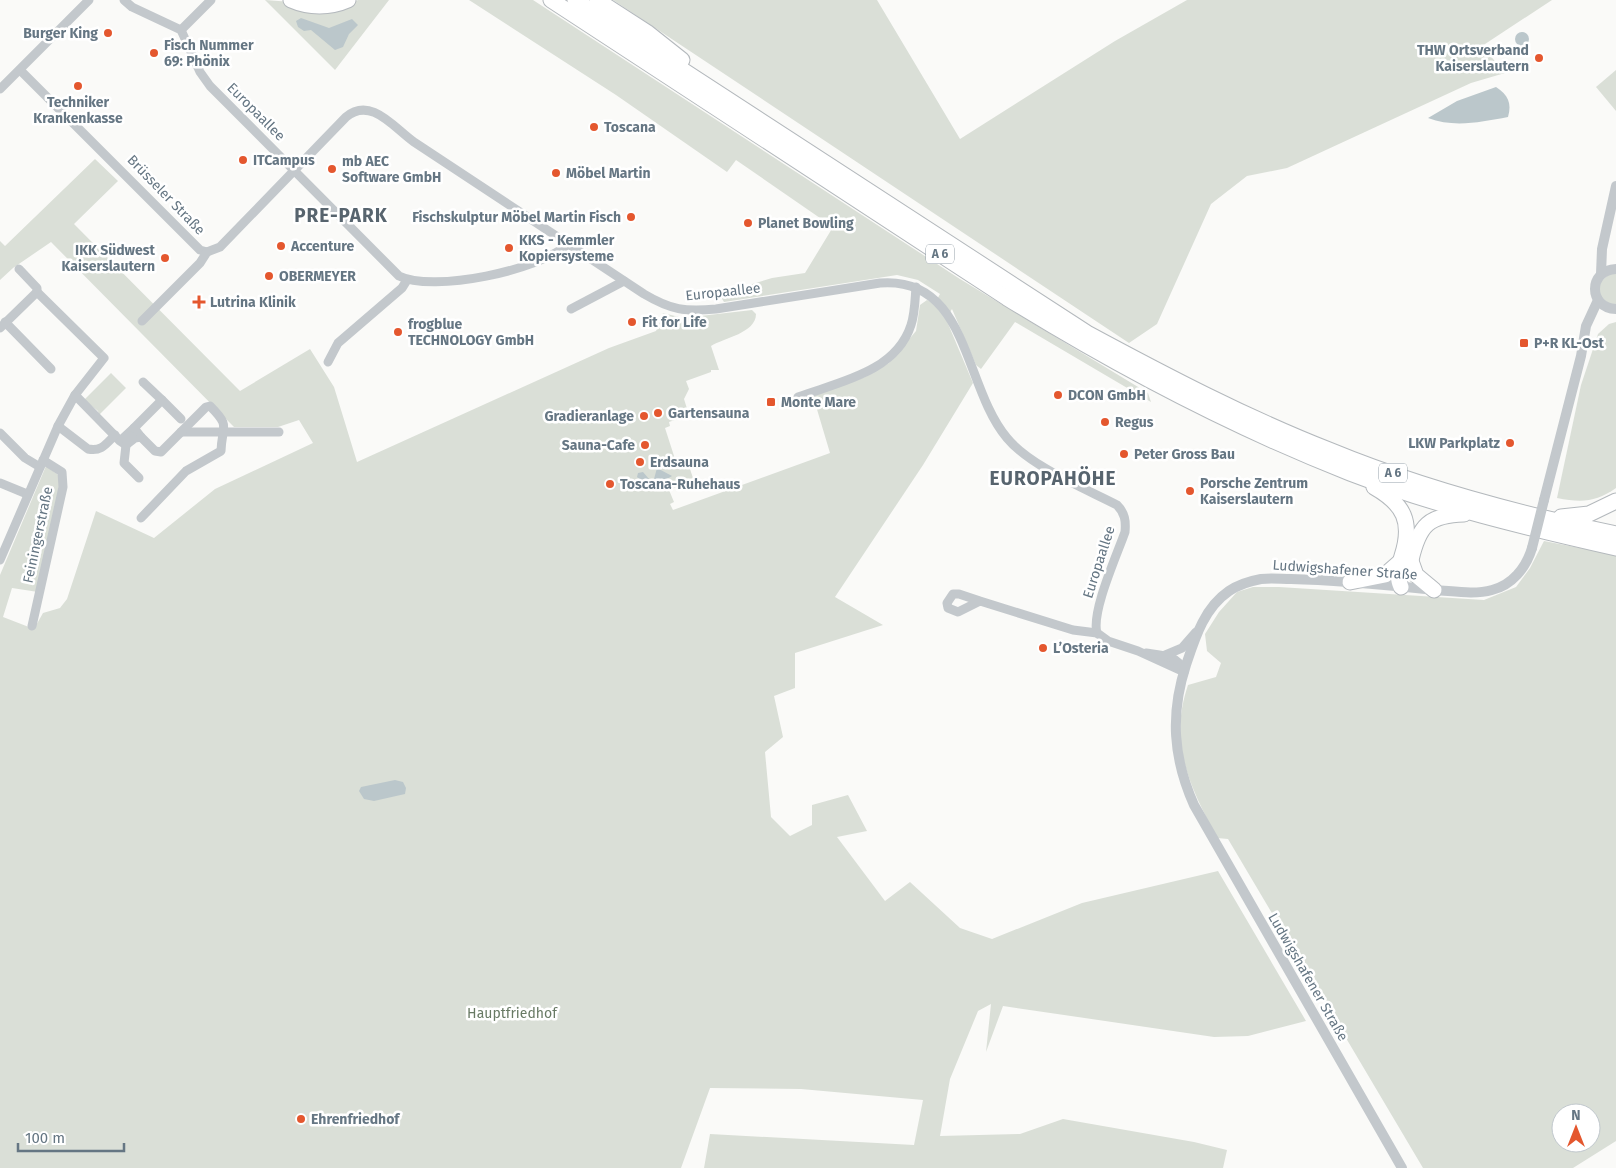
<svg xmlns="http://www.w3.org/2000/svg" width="1616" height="1168" viewBox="0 0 1616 1168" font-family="'Fira Sans',sans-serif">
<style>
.green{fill:#dadfd7;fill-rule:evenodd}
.water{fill:#bbc7cb}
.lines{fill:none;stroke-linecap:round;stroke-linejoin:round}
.motorway-casing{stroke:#b4b9bd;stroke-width:17}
.minor{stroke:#c3c8cc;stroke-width:9}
.tertiary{stroke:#c3c8cc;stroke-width:10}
.motorway{stroke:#fff;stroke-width:15}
.tertiary-bridge{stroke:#c3c8cc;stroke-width:10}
.poi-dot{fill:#e4572e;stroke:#fff;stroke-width:2}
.labels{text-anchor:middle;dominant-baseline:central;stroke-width:5;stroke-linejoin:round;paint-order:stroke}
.shield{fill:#fff;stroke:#939fa8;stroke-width:1}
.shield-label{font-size:12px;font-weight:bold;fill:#657683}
.poi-label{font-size:14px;font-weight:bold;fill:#657683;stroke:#fff;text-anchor:start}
.street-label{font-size:14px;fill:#657683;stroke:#fff}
.park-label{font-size:14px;fill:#687a64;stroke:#fff}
.district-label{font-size:19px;font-weight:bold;letter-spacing:1px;fill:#57646e;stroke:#fff}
</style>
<rect width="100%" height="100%" fill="#fafaf8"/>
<g class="green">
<path d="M 265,0 L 345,6 L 358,0 L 389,0 L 335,70 Z"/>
<path d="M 469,0 L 533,0 L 960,279 L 1148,393 L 1151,402 L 1015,322 L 981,369 L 976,365 L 952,309 L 946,319 L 973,383 L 923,465 L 835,597 L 883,625 L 795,653 L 795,688 L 774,696 L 783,737 L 765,752 L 771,817 L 790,836 L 812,825 L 812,805 L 848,795 L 867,831 L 837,837 L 885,901 L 910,882 L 960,928 L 992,939 L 1082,903 L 1218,871 L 1306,1021 L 1248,1036 L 1214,1037 L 1003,1006 L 986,1052 L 991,1004 L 978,1011 L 950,1079 L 940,1136 L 1020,1134 L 1063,1119 L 1194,1142 L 1227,1150 L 1223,1168 L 704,1168 L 710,1134 L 914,1145 L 923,1100 L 801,1089 L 710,1088 L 681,1168 L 0,1168 L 0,575 L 46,466 L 61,477 L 38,592 L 12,588 L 3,617 L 34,629 L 43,613 L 60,608 L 67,599 L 96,511 L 154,538 L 215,489 L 313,443 L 299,420 L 278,427 L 234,427 L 51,242 L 13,268 L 0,280 L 0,241 L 5,246 L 95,159 L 118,181 L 74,224 L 240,391 L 310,349 L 334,387 L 357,462 L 609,348 L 656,331 L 663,313 L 683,318 L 752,310 L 756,314 C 756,333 724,338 711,346 L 719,370 L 711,370 L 711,372 L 686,381 L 689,389 L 684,399 L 689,415 L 669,422 L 670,426 L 665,428 L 675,459 L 681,457 L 684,465 L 688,463 L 694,481 L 669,490 L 674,502 L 670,504 L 673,510 L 830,453 L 813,396 L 865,377 L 889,363 L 916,331 L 920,305 L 927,300 L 935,303 L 940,294 L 918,280 L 897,275 L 724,302 L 719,294 L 772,278 L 805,273 L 833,227 L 736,160 L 727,172 L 616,95 Z"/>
<path d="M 613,0 L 877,0 L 960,139 L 1115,41 L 1187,0 L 1552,0 L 1482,46 L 1505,73 L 1471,83 L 1287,168 L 1247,176 L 1211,204 L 1157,324 L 1129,343 Z"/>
<path d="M 1616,70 L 1616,111 L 1596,87 Z"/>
<path d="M 1612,272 L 1616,272 L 1616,305 L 1609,304 L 1600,296 L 1599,283 Z"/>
<path d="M 1616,322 L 1616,488 C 1596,502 1582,503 1557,498 L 1581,385 L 1598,334 L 1609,324 Z"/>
<path d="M 111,373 L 126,388 L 99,415 L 98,411 L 84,400 Z"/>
<path d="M 1544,541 L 1616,555 L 1616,1141 L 1573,1168 L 1423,1168 L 1228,839 L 1217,838 C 1190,786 1168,744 1188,685 L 1216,677 L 1221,663 L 1207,651 L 1205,634 L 1219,612 L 1237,592 L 1253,587 L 1279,587 L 1484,600 L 1516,587 L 1530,568 ZM 1561,1113 L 1591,1113 L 1591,1143 L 1561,1143 Z"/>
</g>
<g class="water">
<path d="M 301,18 L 329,28 L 352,19 L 358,25 L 349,34 L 343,47 L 335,50 L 311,30 L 304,31 L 298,27 L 296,21 Z"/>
<circle cx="1522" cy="39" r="7"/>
<path d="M 1496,87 C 1508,95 1512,103 1508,117 C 1481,122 1454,128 1428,118 L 1457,101 Z"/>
<path d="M 657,468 L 672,476 C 663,482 645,486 637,477 L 638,473 L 643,472 L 649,479 L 654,479 Z"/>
<path d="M 395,780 L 403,782 L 406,788 L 405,794 L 374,801 L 364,799 L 359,791 L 361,787 Z"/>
</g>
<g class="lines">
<g class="motorway-casing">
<g id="motorway">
<path d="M 291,0 C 309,8 330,8 348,0"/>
<path d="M 551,0 L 1007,298 C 1117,366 1230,426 1350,473 C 1436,506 1527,528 1616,548"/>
<path d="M 575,0 L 1087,333 C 1165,375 1245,417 1329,450 C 1421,488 1519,514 1616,534"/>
<path d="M 597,0 L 648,33 L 682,60"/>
<path d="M 1374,487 C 1404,504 1413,522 1402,556 C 1399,566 1396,576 1401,587"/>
<path d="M 1561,517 L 1589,514 L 1616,501"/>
<path d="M 1411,560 C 1419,525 1429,515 1464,514"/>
<path d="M 1411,561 L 1416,575 L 1434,590"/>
<path d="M 1350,582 L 1385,575 L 1401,561"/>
</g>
</g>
<g class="minor">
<path d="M 124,0 L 132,7 L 181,30 L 200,72 L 210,86 L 399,276 C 433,293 541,270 568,244"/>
<path d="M 181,30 L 211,0"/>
<path d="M 20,70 L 200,250 L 207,252 L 220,247 L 346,117 C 371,96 394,128 414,142 L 644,294 C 671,310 685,312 716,309 L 880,283 C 969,276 963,386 1007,438 C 1030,466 1084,488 1117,505 C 1125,513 1126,521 1125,532 C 1117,555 1091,612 1097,633 L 1108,641 L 1138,651 L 1184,672"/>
<path d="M 0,89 L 89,0"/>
<path d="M 19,269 L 37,288 L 37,292"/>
<path d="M 571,309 L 624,281"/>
<path d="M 142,321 L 200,263 L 207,252"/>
<path d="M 5,322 L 51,369"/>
<path d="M 0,328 L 37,292 L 104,358 L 75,395 L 58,426 L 0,560"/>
<path d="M 328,362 L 338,343 L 402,288 L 407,280"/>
<path d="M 143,382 L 162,400"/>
<path d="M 75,395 L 120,441 L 126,445 L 135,438 L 141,437 L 134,428 L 120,441"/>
<path d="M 798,397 C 839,382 896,372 911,325 C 915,313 915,299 916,287"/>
<path d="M 58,426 L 88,449 C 101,452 106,444 115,435"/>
<path d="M 134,428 L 162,400 L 181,419"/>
<path d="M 181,432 L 279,432"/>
<path d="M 0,433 L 25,458 L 40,467"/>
<path d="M 126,445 L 124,463 L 139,478"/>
<path d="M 0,483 L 27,494"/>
<path d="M 141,518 L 186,471 L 221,451 C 222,425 231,427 210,406 L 206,407 L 161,452 L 155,451 L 141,437"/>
<path d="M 980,601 L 959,594 L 953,594 L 947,603 L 948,608 L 958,612 L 980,601 L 1073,630 L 1097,633"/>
<path d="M 32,626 L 63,487 L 62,472 L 43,460"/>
<path d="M 1146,653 C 1161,655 1179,655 1184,672"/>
<path d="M 1163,656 L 1182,648 L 1196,632"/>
</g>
<g class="tertiary">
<path d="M 1616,269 C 1588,270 1588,308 1616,309"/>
<path d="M 1601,274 L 1602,249 L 1616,186"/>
<path d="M 1544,500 L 1581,356 L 1586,326 L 1598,300"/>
<path d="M 1402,1168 L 1194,805 C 1173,758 1170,714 1186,665 C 1195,638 1204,608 1229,591 C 1238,585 1250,581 1261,579 C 1271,578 1281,579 1291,579 C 1339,580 1387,585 1435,590 C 1453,591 1474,595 1492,590 C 1512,585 1526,568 1532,548"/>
</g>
<use href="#motorway" class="motorway"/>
<path class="tertiary-bridge" d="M 1532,548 L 1544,500"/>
</g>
<g class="poi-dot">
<circle cx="108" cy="33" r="5"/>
<circle cx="154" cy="53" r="5"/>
<circle cx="1539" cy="58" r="5"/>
<circle cx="78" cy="86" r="5"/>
<circle cx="594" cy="127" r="5"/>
<circle cx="243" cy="160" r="5"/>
<circle cx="332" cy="169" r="5"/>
<circle cx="556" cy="173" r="5"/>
<circle cx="631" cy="217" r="5"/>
<circle cx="748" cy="223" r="5"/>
<circle cx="281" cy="246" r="5"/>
<circle cx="509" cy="248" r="5"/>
<circle cx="165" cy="258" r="5"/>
<circle cx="269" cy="276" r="5"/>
<path d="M196.5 294.5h5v5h5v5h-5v5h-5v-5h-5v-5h5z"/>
<circle cx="632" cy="322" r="5"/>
<circle cx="398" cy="332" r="5"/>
<rect x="1519" y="338" width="10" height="10" rx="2.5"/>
<circle cx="1058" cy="395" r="5"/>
<rect x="766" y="397" width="10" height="10" rx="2.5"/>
<circle cx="658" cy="413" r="5"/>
<circle cx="644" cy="416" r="5"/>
<circle cx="1105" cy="422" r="5"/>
<circle cx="1510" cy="443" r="5"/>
<circle cx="645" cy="445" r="5"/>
<circle cx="1124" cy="454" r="5"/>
<circle cx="640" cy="462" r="5"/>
<circle cx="610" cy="484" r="5"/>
<circle cx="1190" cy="491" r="5"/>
<circle cx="1043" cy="648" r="5"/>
<circle cx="301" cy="1119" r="5"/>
</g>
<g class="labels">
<g class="shield">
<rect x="926" y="244.5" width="28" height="19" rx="4"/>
<rect x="1379" y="463.5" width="28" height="19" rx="4"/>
</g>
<g class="shield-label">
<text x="940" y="254">A 6</text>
<text x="1393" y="473">A 6</text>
</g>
<g class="poi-label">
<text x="98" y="33" text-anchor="end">Burger King</text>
<text x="164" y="45">Fisch Nummer<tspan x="164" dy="16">69: Phönix</tspan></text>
<text x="1529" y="50" text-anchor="end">THW Ortsverband<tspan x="1529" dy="16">Kaiserslautern</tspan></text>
<text x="78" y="102" text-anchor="middle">Techniker<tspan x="78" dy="16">Krankenkasse</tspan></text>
<text x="604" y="127">Toscana</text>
<text x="253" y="160">ITCampus</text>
<text x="342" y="161">mb AEC<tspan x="342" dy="16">Software GmbH</tspan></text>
<text x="566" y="173">Möbel Martin</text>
<text x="621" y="217" text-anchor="end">Fischskulptur Möbel Martin Fisch</text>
<text x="758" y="223">Planet Bowling</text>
<text x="519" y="240">KKS - Kemmler<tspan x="519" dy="16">Kopiersysteme</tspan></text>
<text x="291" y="246">Accenture</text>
<text x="155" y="250" text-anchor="end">IKK Südwest<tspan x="155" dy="16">Kaiserslautern</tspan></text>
<text x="279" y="276">OBERMEYER</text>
<text x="210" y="302">Lutrina Klinik</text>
<text x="642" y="322">Fit for Life</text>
<text x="408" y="324">frogblue<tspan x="408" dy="16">TECHNOLOGY GmbH</tspan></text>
<text x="1534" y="343">P+R KL-Ost</text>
<text x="1068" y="395">DCON GmbH</text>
<text x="781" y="402">Monte Mare</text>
<text x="668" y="413">Gartensauna</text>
<text x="634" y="416" text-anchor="end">Gradieranlage</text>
<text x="1115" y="422">Regus</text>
<text x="1500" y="443" text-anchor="end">LKW Parkplatz</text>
<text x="635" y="445" text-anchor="end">Sauna-Cafe</text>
<text x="1134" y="454">Peter Gross Bau</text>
<text x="650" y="462">Erdsauna</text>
<text x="1200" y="483">Porsche Zentrum<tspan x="1200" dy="16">Kaiserslautern</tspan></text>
<text x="620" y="484">Toscana-Ruhehaus</text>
<text x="1053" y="648">L’Osteria</text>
<text x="311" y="1119">Ehrenfriedhof</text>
</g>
<g class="street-label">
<text transform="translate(256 112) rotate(45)">Europaallee</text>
<text transform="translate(166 195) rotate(46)">Brüsseler Straße</text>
<text transform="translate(723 292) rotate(-6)">Europaallee</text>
<text transform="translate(38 535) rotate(-78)">Feiningerstraße</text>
<text transform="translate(1099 562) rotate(-72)">Europaallee</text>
<text transform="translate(1345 570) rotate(4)">Ludwigshafener Straße</text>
<text transform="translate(1308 977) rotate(60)">Ludwigshafener Straße</text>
</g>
<g class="park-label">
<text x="512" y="1013">Hauptfriedhof</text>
</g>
<g class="district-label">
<text x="341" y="215">PRE-PARK</text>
<text x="1053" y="478">EUROPAHÖHE</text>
</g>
</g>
<g transform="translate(1576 1128)"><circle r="24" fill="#ffffff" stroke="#c1c8cd"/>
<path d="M0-4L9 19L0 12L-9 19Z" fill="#e4572e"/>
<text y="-8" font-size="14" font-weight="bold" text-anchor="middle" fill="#657683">N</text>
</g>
<path d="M18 1143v8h106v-8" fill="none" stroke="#657683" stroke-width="2.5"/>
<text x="25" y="1143" font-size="15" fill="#657683" stroke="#ffffff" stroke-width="4" paint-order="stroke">100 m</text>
</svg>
